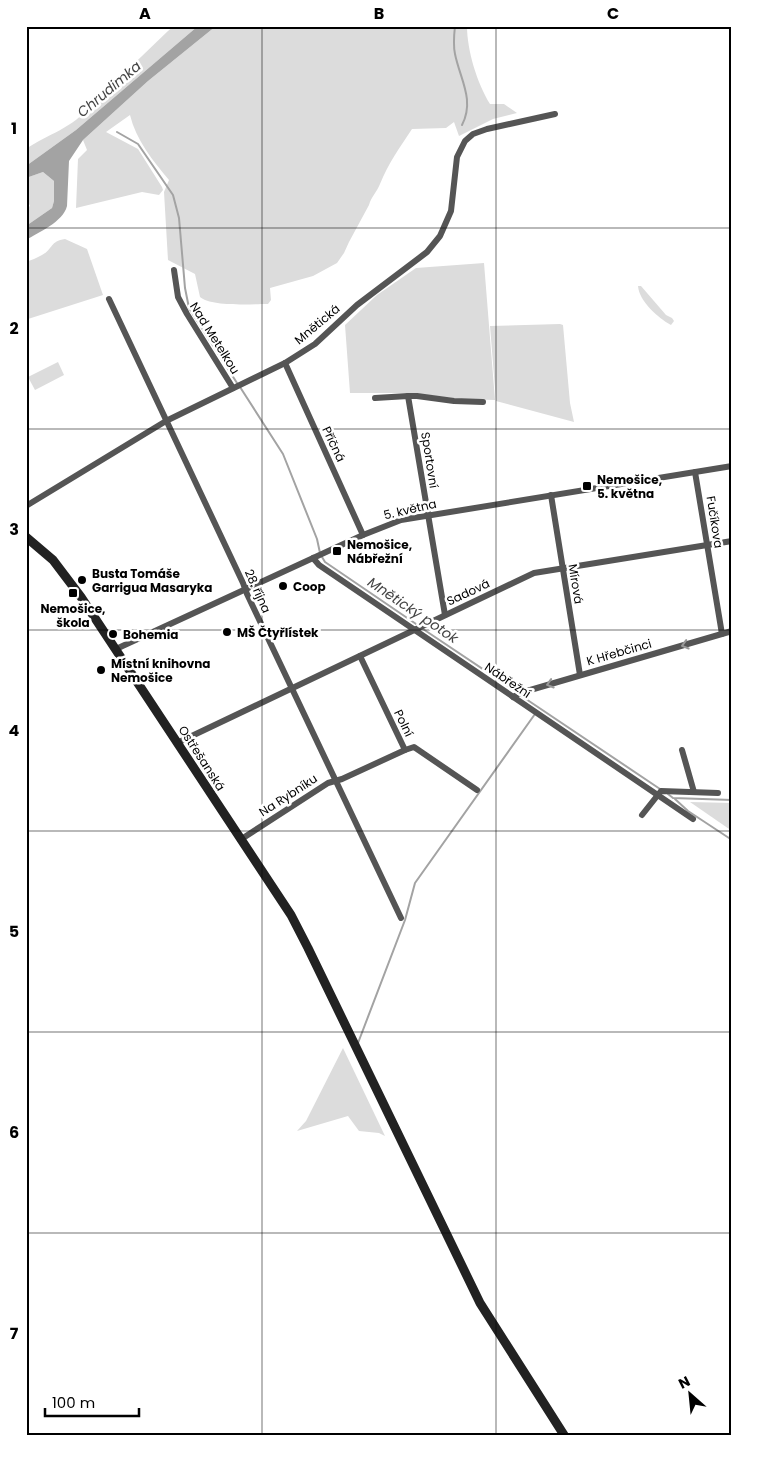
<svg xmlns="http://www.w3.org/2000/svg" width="758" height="1461" viewBox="0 0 758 1461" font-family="Poppins,sans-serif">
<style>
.green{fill:#dcdcdc}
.water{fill:#a3a3a3}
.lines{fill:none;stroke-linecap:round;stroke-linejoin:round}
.stream{stroke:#a3a3a3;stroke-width:2}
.street{stroke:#555;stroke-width:6}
.secondary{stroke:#222;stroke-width:9}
.oneway{stroke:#999}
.grid{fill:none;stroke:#000;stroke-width:1;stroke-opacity:0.55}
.poi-dot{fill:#000;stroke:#fff;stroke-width:2}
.labels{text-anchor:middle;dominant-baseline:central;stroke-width:5;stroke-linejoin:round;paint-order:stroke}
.street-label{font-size:12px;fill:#000;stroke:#fff}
.poi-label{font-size:12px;font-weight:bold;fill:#000;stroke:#fff;text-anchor:start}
.water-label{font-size:14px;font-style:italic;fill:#444;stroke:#fff}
.neatline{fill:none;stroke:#000;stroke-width:2}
.grid-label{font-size:16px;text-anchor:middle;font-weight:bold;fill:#000}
</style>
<rect width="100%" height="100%" fill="#fff"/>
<g class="green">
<path d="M 174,26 L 198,26 L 76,130 L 26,166 L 26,149 C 48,134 73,128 90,106 L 168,31 Z"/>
<path d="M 216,26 L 467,26 C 467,50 477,83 490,104 L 504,104 L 517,113 L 493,119 L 459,136 L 454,122 L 446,128 L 412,129 C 400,147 388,164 380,184 C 377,192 371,197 369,205 L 349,242 L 344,253 L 337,263 L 313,276 L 270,288 L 271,300 L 268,304 C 253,304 211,307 200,297 L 195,274 L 168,260 L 164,192 L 169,180 C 153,161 136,140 130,115 L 106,132 L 138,149 L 162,187 L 163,190 L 159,195 L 142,192 L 76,208 L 78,159 L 87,150 L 83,140 L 148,81 Z"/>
<path d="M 43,172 L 54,181 L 54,201 L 52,208 L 26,226 L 26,209 L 30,206 L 26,198 L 26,178 Z"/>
<path d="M 65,239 L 87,249 L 103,295 L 28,319 L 26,314 L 26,262 C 31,260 37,258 42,255 C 53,249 50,241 65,239 Z"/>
<path d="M 484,263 L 495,400 L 460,399 L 412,393 L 350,393 L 345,325 L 377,295 L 416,268 Z"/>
<path d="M 638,286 L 641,286 L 666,315 L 672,318 L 674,321 L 671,325 C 658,318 639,301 638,286 Z"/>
<path d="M 560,324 L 563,325 L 570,403 L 574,422 L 496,401 L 490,326 Z"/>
<path d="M 58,362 L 64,375 L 35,390 L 28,377 Z"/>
<path d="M 690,802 L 732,803 L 732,831 Z"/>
<path d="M 343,1048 L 385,1136 L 379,1133 L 359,1131 L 348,1116 L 297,1131 L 306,1121 Z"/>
</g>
<path class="water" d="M 198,26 L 216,26 L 148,81 L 83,140 L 69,161 L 67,206 C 63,222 39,232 26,240 L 26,226 L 52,208 L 54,201 L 54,181 L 43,172 L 26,178 L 26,166 L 76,130 Z"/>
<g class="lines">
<g class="stream">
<path d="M 455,26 C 454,35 453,45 455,54 C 460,79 475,100 462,125"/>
<path d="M 117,132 L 138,144 L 173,195 L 179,218 L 185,288 L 189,308 L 237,383"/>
<path d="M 240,387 L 283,454 L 317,539 L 320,553"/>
<path d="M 322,557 L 325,562 L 419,626"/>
<path d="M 423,629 L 517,692"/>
<path d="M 520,695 L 660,789"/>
<path d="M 668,794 L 673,798 L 732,800"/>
<path d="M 675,799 L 688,811 L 732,840"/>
<path d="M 358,1043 L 405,920 L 415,883 L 535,714"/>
</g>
<g class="street">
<path d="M 174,270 L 178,297 L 187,314 L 233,388"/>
<path d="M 109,299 L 243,583 L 247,594 L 401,918"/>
<path d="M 285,363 L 363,535"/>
<path d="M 408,396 L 417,396 L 454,401 L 483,402"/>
<path d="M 375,398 L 408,396 L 445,615"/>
<path d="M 695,472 L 722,634"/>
<path d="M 551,495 L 580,675"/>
<path d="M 26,506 L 166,421 L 285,363 L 315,344 L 357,305 L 427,252 L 440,236 L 451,211 L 457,157 L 465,141 L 473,134 L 487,129 L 555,114"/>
<path d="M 313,558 L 319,565 L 693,819"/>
<path d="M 116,649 L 363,535 L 401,520 L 732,466"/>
<path d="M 360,656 L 405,750 L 414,747 L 477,790"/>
<path d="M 513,697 L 520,693 L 732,631"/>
<path d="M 177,743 L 534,573 L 732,541"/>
<path d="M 682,750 L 694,792"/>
<path d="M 642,815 L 661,791 L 718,793"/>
<path d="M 240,840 L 328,783 L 342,779 L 405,750"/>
</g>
<path class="secondary" d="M 26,537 L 53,560 L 81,597 L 291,915 L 308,948 L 480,1303 L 564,1435"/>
</g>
<defs><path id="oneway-chevron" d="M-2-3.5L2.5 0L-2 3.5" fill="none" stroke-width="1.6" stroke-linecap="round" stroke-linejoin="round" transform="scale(1.25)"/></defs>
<g class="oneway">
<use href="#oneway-chevron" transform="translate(685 645) rotate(164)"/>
<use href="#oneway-chevron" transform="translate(550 684) rotate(163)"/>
</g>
<path class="grid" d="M 262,26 L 262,1435M 496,26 L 496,1435M 26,228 L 732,228M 26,429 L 732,429M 26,630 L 732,630M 26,831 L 732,831M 26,1032 L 732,1032M 26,1233 L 732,1233"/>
<g class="poi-dot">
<rect x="582" y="481" width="10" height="10" rx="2.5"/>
<rect x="332" y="546" width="10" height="10" rx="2.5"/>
<circle cx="82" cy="580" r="5"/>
<circle cx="283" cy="586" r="5"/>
<rect x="68" y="588" width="10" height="10" rx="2.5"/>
<circle cx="227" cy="632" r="5"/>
<circle cx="113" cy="634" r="5"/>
<circle cx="101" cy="670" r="5"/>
</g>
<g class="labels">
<g class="street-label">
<text transform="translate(317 324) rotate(-40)">Mnětická</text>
<text transform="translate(215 338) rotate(58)">Nad Metelkou</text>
<text transform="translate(334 444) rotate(65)">Příčná</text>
<text transform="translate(430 460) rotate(81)">Sportovní</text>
<text transform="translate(410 509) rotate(-13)">5. května</text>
<text transform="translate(715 522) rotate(81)">Fučíkova</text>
<text transform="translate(576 584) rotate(81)">Mírová</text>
<text transform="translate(258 591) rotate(66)">28. října</text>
<text transform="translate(468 592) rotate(-25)">Sadová</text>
<text transform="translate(619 652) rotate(-16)">K Hřebčinci</text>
<text transform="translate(508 680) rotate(34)">Nábřežní</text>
<text transform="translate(404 723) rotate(64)">Polní</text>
<text transform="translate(202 758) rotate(57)">Ostřešanská</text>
<text transform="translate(288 795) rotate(-33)">Na Rybníku</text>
</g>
<g class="poi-label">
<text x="597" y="479">Nemošice,<tspan x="597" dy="14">5. května</tspan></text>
<text x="347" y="544">Nemošice,<tspan x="347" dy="14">Nábřežní</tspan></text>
<text x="92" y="573">Busta Tomáše<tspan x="92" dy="14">Garrigua Masaryka</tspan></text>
<text x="293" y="586">Coop</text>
<text x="73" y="608" text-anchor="middle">Nemošice,<tspan x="73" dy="14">škola</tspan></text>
<text x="237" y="632">MŠ Čtyřlístek</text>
<text x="123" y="634">Bohemia</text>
<text x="111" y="663">Místní knihovna<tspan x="111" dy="14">Nemošice</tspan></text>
</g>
<g class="water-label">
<text transform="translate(109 89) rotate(-40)">Chrudimka</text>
<text transform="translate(413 610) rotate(34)">Mnětický potok</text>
</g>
</g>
<rect width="758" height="1461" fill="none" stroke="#ffffff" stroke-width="55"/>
<g transform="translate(690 1394) rotate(333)" stroke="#ffffff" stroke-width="4" paint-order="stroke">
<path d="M0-4L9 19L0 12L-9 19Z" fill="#000000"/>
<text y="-8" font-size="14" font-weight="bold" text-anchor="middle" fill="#000000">N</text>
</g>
<path d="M45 1408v8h94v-8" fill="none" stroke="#000000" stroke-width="2.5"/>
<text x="52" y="1408" font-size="15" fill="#000000" stroke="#ffffff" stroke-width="4" paint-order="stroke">100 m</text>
<rect x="28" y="28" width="702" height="1406" class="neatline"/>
<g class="grid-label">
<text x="145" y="19">A</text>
<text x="379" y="19">B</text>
<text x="613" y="19">C</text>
<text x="14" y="134">1</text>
<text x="14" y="334">2</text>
<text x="14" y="535">3</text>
<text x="14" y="736">4</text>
<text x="14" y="937">5</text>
<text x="14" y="1138">6</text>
<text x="14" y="1339">7</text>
</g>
</svg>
